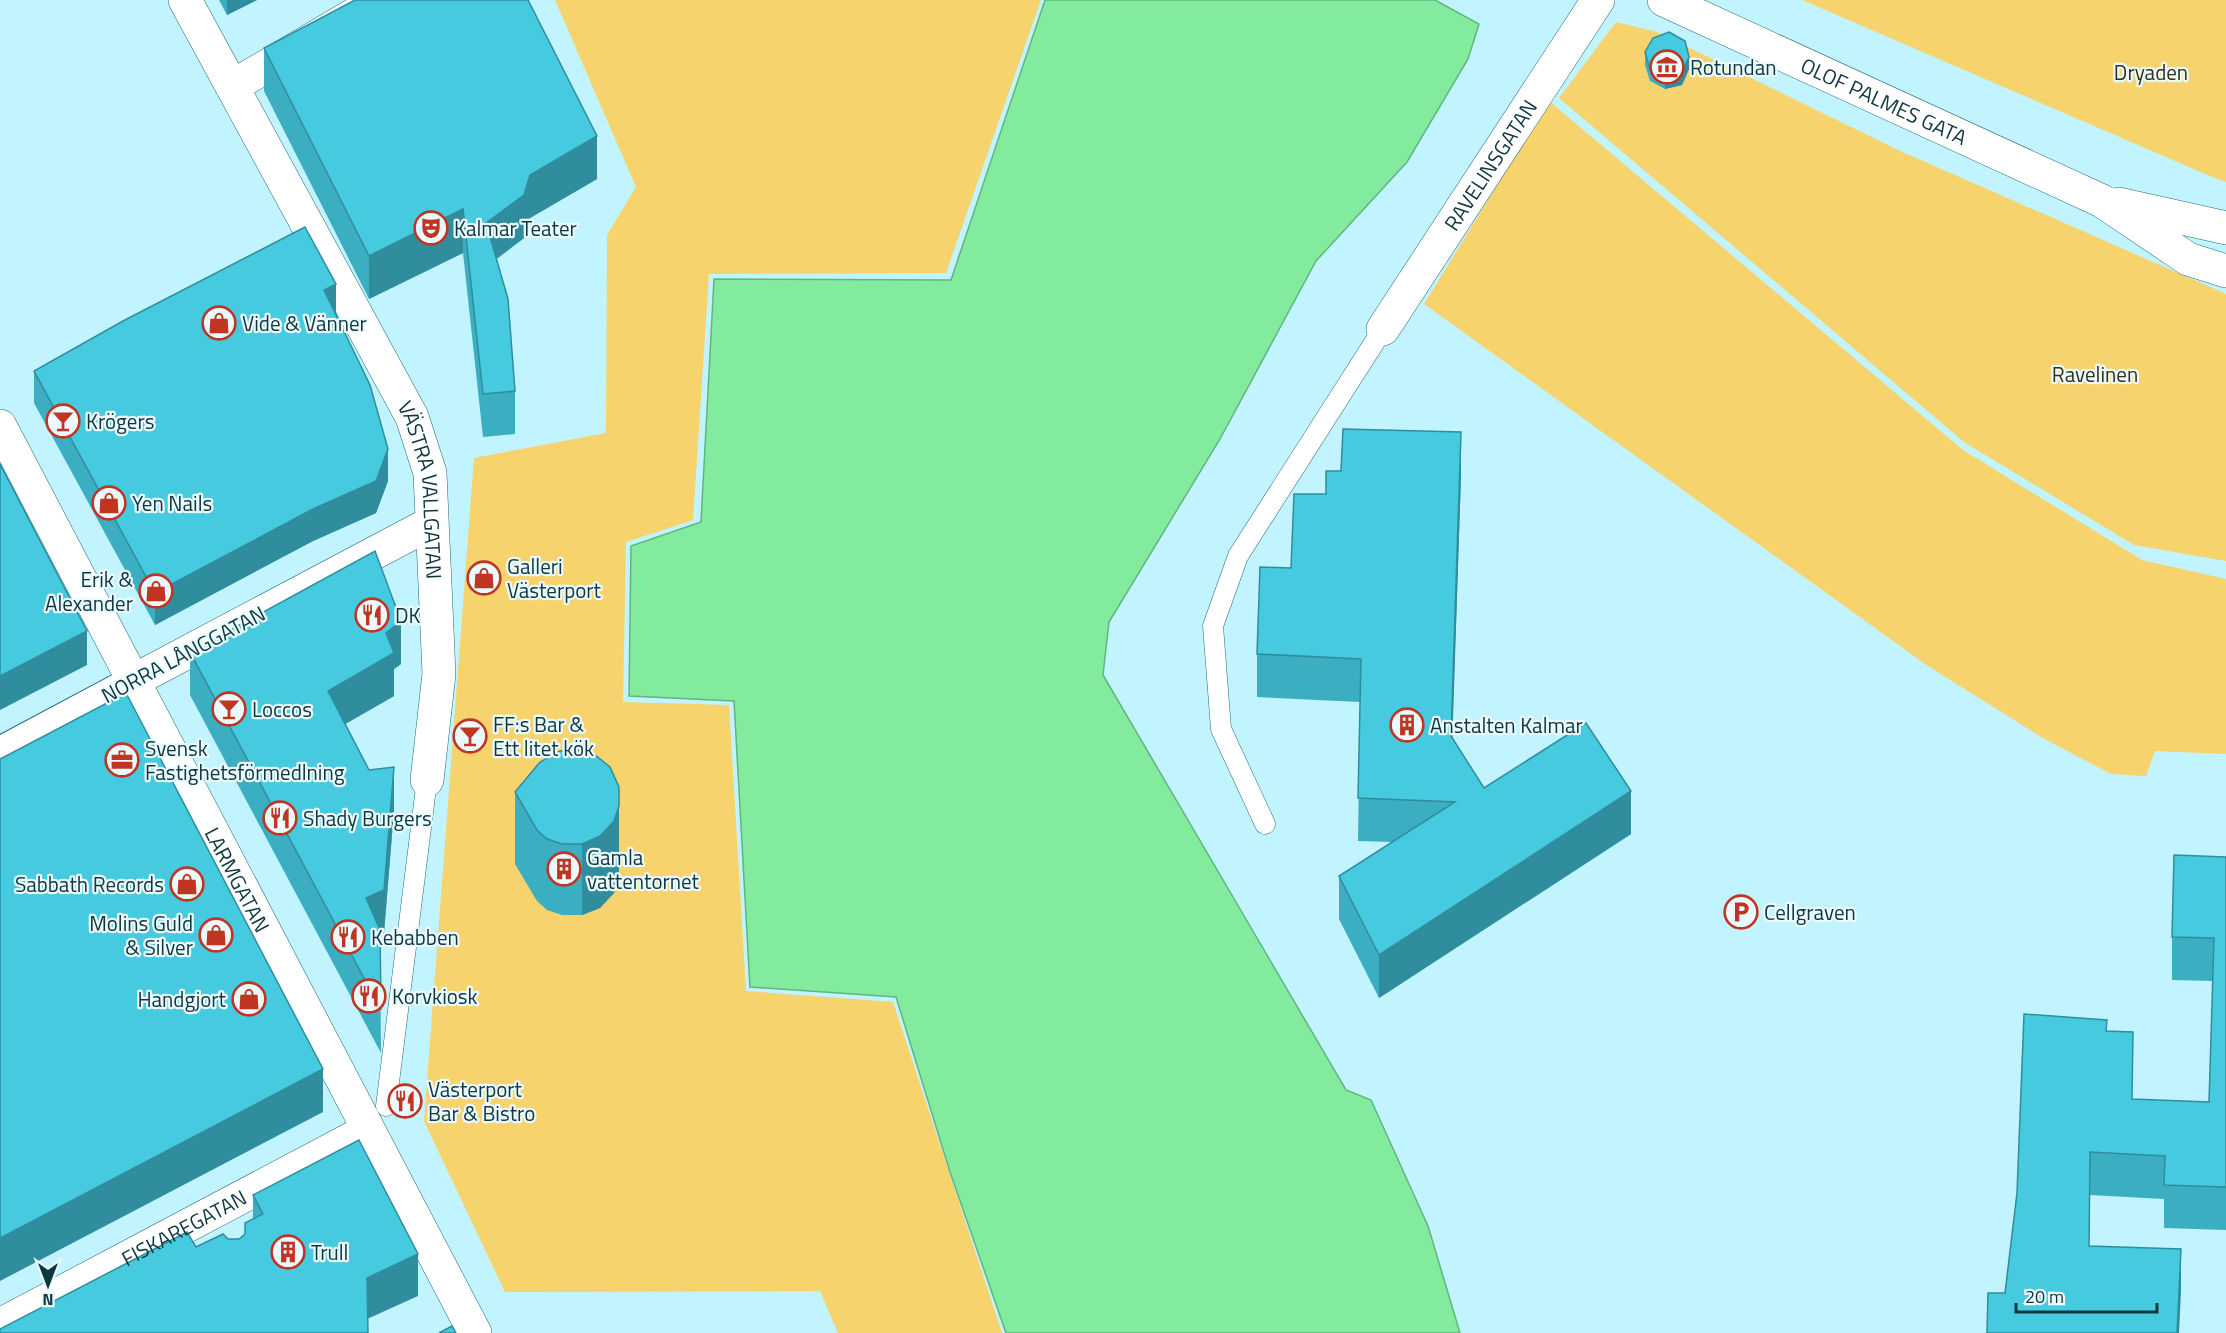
<svg xmlns="http://www.w3.org/2000/svg" width="2226" height="1333" viewBox="0 0 2226 1333" font-family="'Titillium Web',sans-serif">
<style>
.green{fill:#f6d36c}
.water{fill:#83eb9e;stroke:#60b581;stroke-width:1.5}
.lines{fill:none;stroke-linecap:round;stroke-linejoin:round}
.service-casing{stroke:#226b77;stroke-width:21}
.pedestrian-casing{stroke:#226b77;stroke-width:32}
.minor-casing{stroke:#226b77;stroke-width:34}
.service{stroke:#fff;stroke-width:20}
.pedestrian{stroke:#fff;stroke-width:30}
.minor{stroke:#fff;stroke-width:33}
.wall{fill:#3baec1}
.shaded-wall{fill:#308d9d}
.building{fill:#45cae0;stroke:#308d9d;stroke-width:1.5}
.labels{text-anchor:middle;dominant-baseline:central;stroke-width:4.5;stroke-linejoin:round;paint-order:stroke}
.poi-label{font-size:21px;fill:#0f373e;stroke:#eafafe;text-anchor:start}
.park-label{font-size:21px;fill:#362f1a;stroke:#eafafe}
.street-label{font-size:21px;fill:#0f373e;stroke:#eafafe}
</style>
<rect width="100%" height="100%" fill="#c1f4fe"/>
<g class="green">
<path d="M 555,0 L 1041,0 L 946,273 L 709,274 L 693,520 L 626,542 L 623,702 L 729,705 L 746,991 L 893,1002 L 1002,1333 L 838,1333 L 820,1291 L 505,1292 L 424,1121 L 474,458 L 606,433 L 607,235 L 636,187 Z"/>
<path d="M 1802,0 L 2226,0 L 2226,182 L 2210,176 Z"/>
<path d="M 1616,22 L 1657,32 L 1898,150 L 2226,294 L 2226,561 L 2134,545 L 1964,442 L 1559,98 Z"/>
<path d="M 1549,101 L 1963,450 L 2142,560 L 2226,579 L 2226,754 L 2155,751 L 2146,776 L 2111,774 L 2041,737 L 1928,666 L 1424,304 Z"/>
</g>
<path class="water" d="M 1045,0 L 1435,0 L 1479,24 L 1468,59 L 1407,162 L 1316,261 L 1220,439 L 1109,622 L 1103,675 L 1346,1090 L 1371,1100 L 1428,1226 L 1460,1333 L 1006,1333 L 950,1172 L 896,997 L 750,987 L 734,701 L 629,696 L 631,546 L 701,522 L 714,279 L 951,280 Z"/>
<g class="lines">
<g class="service-casing">
<g id="service">
<path d="M 1265,824 L 1221,729 L 1213,626 L 1238,556 L 1383,329"/>
<path d="M 386,1106 L 427,780"/>
</g>
</g>
<g class="pedestrian-casing">
<path id="pedestrian" d="M 0,752 L 133,681"/>
</g>
<g class="minor-casing">
<g id="minor">
<path id="s1" d="M 185,0 L 412,417 L 430,473 L 439,674 L 427,780"/>
<path id="s2" d="M 1664,0 L 2102,201 L 2188,259 L 2226,271"/>
<path d="M 233,86 L 379,0"/>
<path d="M 2119,204 L 2226,228"/>
<path id="s3" d="M 1383,329 L 1598,0"/>
<path id="s4" d="M 0,426 L 475,1333"/>
<path d="M 133,681 L 431,523"/>
<path id="s5" d="M 0,1325 L 368,1130"/>
</g>
</g>
<use href="#service" class="service"/>
<use href="#pedestrian" class="pedestrian"/>
<use href="#minor" class="minor"/>
</g>
<g class="wall">
<path d="M 219,0 L 257,0 L 227,15 Z"/>
<path d="M 264,48 L 597,179 L 530,218 L 524,238 L 497,259 L 515,391 L 515,434 L 483,437 L 463,253 L 369,299 L 264,91 Z"/>
<path d="M 1645,52 L 1689,69 L 1682,85 L 1665,89 L 1650,81 L 1645,65 Z"/>
<path d="M 336,313 L 388,481 L 376,513 L 313,541 L 155,625 L 34,403 L 34,371 Z"/>
<path d="M 1461,476 L 1452,739 L 1484,788 L 1631,834 L 1379,998 L 1339,919 L 1339,876 L 1392,842 L 1358,841 L 1360,702 L 1257,697 L 1257,654 L 1291,568 L 1326,494 Z"/>
<path d="M 190,652 L 401,664 L 394,669 L 394,696 L 345,724 L 369,770 L 394,810 L 384,933 L 380,935 L 381,1053 L 190,695 Z"/>
<path d="M 560,751 L 619,878 L 614,893 L 600,908 L 582,915 L 562,915 L 547,910 L 537,901 L 515,864 L 515,792 Z"/>
<path d="M 2226,857 L 2226,1230 L 2164,1228 L 2164,1199 L 2090,1195 L 2089,1246 L 2181,1292 L 2005,1293 L 2107,1031 L 2133,1032 L 2132,1099 L 2209,1102 L 2213,981 L 2172,980 L 2172,937 Z"/>
<path d="M 253,1195 L 418,1296 L 196,1247 L 228,1239 L 239,1239 L 245,1234 L 253,1219 Z"/>
</g>
<g class="shaded-wall">
<path d="M 227,0 L 257,0 L 227,15 Z"/>
<path d="M 1689,57 L 1689,69 L 1682,85 L 1665,89 L 1665,77 Z"/>
<path d="M 597,136 L 597,179 L 530,218 L 524,238 L 486,266 L 486,223 L 530,175 Z"/>
<path d="M 463,209 L 463,253 L 369,299 L 369,256 Z"/>
<path d="M 336,284 L 336,316 L 324,290 Z"/>
<path d="M 1461,432 L 1461,476 L 1451,780 L 1451,736 Z"/>
<path d="M 388,449 L 388,481 L 376,513 L 313,541 L 155,625 L 155,593 Z"/>
<path d="M 401,621 L 401,664 L 394,669 L 394,696 L 328,734 L 328,691 L 386,633 Z"/>
<path d="M 87,631 L 87,665 L 0,710 L 0,676 Z"/>
<path d="M 394,767 L 394,810 L 384,933 L 366,941 L 366,898 Z"/>
<path d="M 1631,791 L 1631,834 L 1379,998 L 1379,955 Z"/>
<path d="M 619,806 L 619,878 L 614,893 L 600,908 L 582,915 L 582,844 Z"/>
<path d="M 323,1069 L 323,1112 L 0,1281 L 0,1238 Z"/>
<path d="M 2181,1249 L 2181,1292 L 2179,1333 L 2177,1333 Z"/>
<path d="M 418,1254 L 418,1296 L 367,1319 L 367,1278 Z"/>
</g>
<g class="building">
<path d="M 355,0 L 528,0 L 597,136 L 530,175 L 524,195 L 486,223 L 508,299 L 515,391 L 483,394 L 463,209 L 369,256 L 264,48 Z"/>
<path d="M 1669,32 L 1685,41 L 1689,57 L 1682,72 L 1665,77 L 1650,69 L 1645,52 L 1653,38 Z"/>
<path d="M 305,227 L 336,284 L 324,290 L 370,385 L 388,449 L 376,481 L 313,509 L 155,593 L 34,371 L 123,321 Z"/>
<path d="M 1343,429 L 1461,432 L 1451,736 L 1484,788 L 1586,723 L 1631,791 L 1379,955 L 1339,876 L 1455,802 L 1358,798 L 1361,659 L 1257,654 L 1260,567 L 1291,568 L 1294,494 L 1326,494 L 1326,471 L 1341,471 Z"/>
<path d="M 0,464 L 87,631 L 0,676 Z"/>
<path d="M 375,551 L 401,621 L 386,633 L 394,653 L 328,691 L 369,770 L 394,767 L 384,890 L 366,898 L 380,930 L 381,1010 L 190,652 Z"/>
<path d="M 126,693 L 323,1069 L 0,1238 L 0,759 Z"/>
<path d="M 579,750 L 595,755 L 610,767 L 619,787 L 619,806 L 614,821 L 600,836 L 582,844 L 562,844 L 547,839 L 537,830 L 515,792 L 540,762 L 560,751 Z"/>
<path d="M 2174,855 L 2226,857 L 2226,1187 L 2164,1185 L 2165,1156 L 2090,1152 L 2089,1246 L 2181,1249 L 2177,1333 L 1987,1333 L 1988,1293 L 2005,1293 L 2017,1193 L 2024,1014 L 2107,1020 L 2106,1031 L 2133,1032 L 2132,1099 L 2209,1102 L 2214,938 L 2172,937 Z"/>
<path d="M 359,1140 L 418,1254 L 367,1278 L 368,1333 L 0,1333 L 0,1329 L 187,1232 L 196,1247 L 223,1234 L 228,1239 L 239,1239 L 245,1234 L 245,1223 L 263,1214 L 253,1195 Z"/>
<path d="M 452,1326 L 456,1333 L 439,1333 Z"/>
</g>
<defs>
<g id="museum-ring" transform="scale(1.725)"><circle r="9.5" fill="#eafafe" stroke="#c13422" stroke-width="1.5"/><path d="M0-6L6-3V-2H-6V-3ZM-5-1h2V3h-2ZM-1-1h2V3h-2ZM3-1h2V3H3ZM-6 4H6V6H-6Z" fill="#c13422"/></g>
<g id="theatre-ring" transform="scale(1.725)"><circle r="9.5" fill="#eafafe" stroke="#c13422" stroke-width="1.5"/><path d="M-5-5.5Q0-4 5-5.5V0Q5 5 0 6Q-5 5-5 0ZM-3.3-2.5H-1v1.5H-3.3ZM1-2.5H3.3v1.5H1ZM-2.8 1Q0 5.5 2.8 1Z" fill="#c13422"/></g>
<g id="shop-ring" transform="scale(1.725)"><circle r="9.5" fill="#eafafe" stroke="#c13422" stroke-width="1.5"/><path d="M-5-2.5h2.3a2.7 3.5 0 0 1 5.4 0H5L5.5 6h-11ZM-1.5-2.5h3a1.5 2.3 0 0 0-3 0Z" fill="#c13422"/></g>
<g id="bar-ring" transform="scale(1.725)"><circle r="9.5" fill="#eafafe" stroke="#c13422" stroke-width="1.5"/><path d="M-6-5H6L.8 .8V4.5H3.5V6h-7V4.5H-.8V.8Z" fill="#c13422"/></g>
<g id="restaurant-ring" transform="scale(1.725)"><circle r="9.5" fill="#eafafe" stroke="#c13422" stroke-width="1.5"/><path d="M-5-6h1v4h1v-4h1v4h1v-4h1v5L-1.5 .5V6h-2V.5L-5-1ZM5-6V6H3V1.5H1.5Q1.5-4 5-6Z" fill="#c13422"/></g>
<g id="building-ring" transform="scale(1.725)"><circle r="9.5" fill="#eafafe" stroke="#c13422" stroke-width="1.5"/><path d="M-4-6H4V6H1V3H-1V6H-4ZM-2.5-4.3h1.7v1.8h-1.7ZM.8-4.3h1.7v1.8H.8ZM-2.5-1h1.7V.8h-1.7ZM.8-1h1.7V.8H.8Z" fill="#c13422"/></g>
<g id="office-ring" transform="scale(1.725)"><circle r="9.5" fill="#eafafe" stroke="#c13422" stroke-width="1.5"/><path d="M-6-3h4V-5.5h4V-3h4V5H-6ZM-1-4.5V-3h2v-1.5ZM-6 0V1H6V0Z" fill="#c13422"/></g>
<g id="parking-ring" transform="scale(1.725)"><circle r="9.5" fill="#eafafe" stroke="#c13422" stroke-width="1.5"/><path d="M-3.5-5.5H1a3.5 3.5 0 0 1 0 7H-1V5.5H-3.5ZM-1-3.4V-.6H.8a1.4 1.4 0 0 0 0-2.8Z" fill="#c13422"/></g>
</defs>
<g fill-rule="evenodd">
<use href="#museum-ring" x="1667" y="67"/>
<use href="#theatre-ring" x="431" y="228"/>
<use href="#shop-ring" x="219" y="323"/>
<use href="#bar-ring" x="63" y="421"/>
<use href="#shop-ring" x="109" y="503"/>
<use href="#shop-ring" x="484" y="578"/>
<use href="#shop-ring" x="156" y="591"/>
<use href="#restaurant-ring" x="372" y="615"/>
<use href="#bar-ring" x="229" y="709"/>
<use href="#building-ring" x="1407" y="725"/>
<use href="#bar-ring" x="470" y="736"/>
<use href="#office-ring" x="122" y="760"/>
<use href="#restaurant-ring" x="280" y="818"/>
<use href="#building-ring" x="564" y="869"/>
<use href="#shop-ring" x="187" y="884"/>
<use href="#parking-ring" x="1741" y="912"/>
<use href="#shop-ring" x="216" y="935"/>
<use href="#restaurant-ring" x="348" y="937"/>
<use href="#restaurant-ring" x="369" y="996"/>
<use href="#shop-ring" x="249" y="999"/>
<use href="#restaurant-ring" x="405" y="1101"/>
<use href="#building-ring" x="288" y="1252"/>
</g>
<g class="labels">
<g class="poi-label">
<text x="1690" y="67">Rotundan</text>
<text x="454" y="228">Kalmar Teater</text>
<text x="242" y="323">Vide &amp; Vänner</text>
<text x="86" y="421">Krögers</text>
<text x="132" y="503">Yen Nails</text>
<text x="507" y="566">Galleri<tspan x="507" dy="24">Västerport</tspan></text>
<text x="133" y="579" text-anchor="end">Erik &amp;<tspan x="133" dy="24">Alexander</tspan></text>
<text x="395" y="615">DK</text>
<text x="252" y="709">Loccos</text>
<text x="493" y="724">FF:s Bar &amp;<tspan x="493" dy="24">Ett litet kök</tspan></text>
<text x="1430" y="725">Anstalten Kalmar</text>
<text x="145" y="748">Svensk<tspan x="145" dy="24">Fastighetsförmedlning</tspan></text>
<text x="303" y="818">Shady Burgers</text>
<text x="587" y="857">Gamla<tspan x="587" dy="24">vattentornet</tspan></text>
<text x="164" y="884" text-anchor="end">Sabbath Records</text>
<text x="1764" y="912">Cellgraven</text>
<text x="193" y="923" text-anchor="end">Molins Guld<tspan x="193" dy="24">&amp; Silver</tspan></text>
<text x="371" y="937">Kebabben</text>
<text x="392" y="996">Korvkiosk</text>
<text x="226" y="999" text-anchor="end">Handgjort</text>
<text x="428" y="1089">Västerport<tspan x="428" dy="24">Bar &amp; Bistro</tspan></text>
<text x="311" y="1252">Trull</text>
</g>
<g class="park-label">
<text x="2151" y="72">Dryaden</text>
<text x="2095" y="374">Ravelinen</text>
</g>
<g class="street-label">
<text stroke="none"><textPath href="#s2" startOffset="242">OLOF PALMES GATA</textPath></text>
<text stroke="none"><textPath href="#s3" startOffset="196">RAVELINSGATAN</textPath></text>
<text stroke="none"><textPath href="#s1" startOffset="549">VÄSTRA VALLGATAN</textPath></text>
<text transform="translate(183 654) rotate(-28)">NORRA LÅNGGATAN</text>
<text stroke="none"><textPath href="#s4" startOffset="512">LARMGATAN</textPath></text>
<text stroke="none"><textPath href="#s5" startOffset="208">FISKAREGATAN</textPath></text>
</g>
</g>
<g transform="translate(48 1285) rotate(180)" stroke="#eafafe" stroke-width="4.5" paint-order="stroke">
<path d="M0-4.5L10 22L0 15L-10 22Z" fill="#0f373e"/>
<text y="-9" font-size="16" font-weight="bold" text-anchor="middle" fill="#0f373e">N</text>
</g>
<path d="M2016 1303v9h141v-9" fill="none" stroke="#0f373e" stroke-width="3"/>
<text x="2025" y="1303" font-size="18" fill="#0f373e" stroke="#eafafe" stroke-width="4.5" paint-order="stroke">20 m</text>
</svg>
